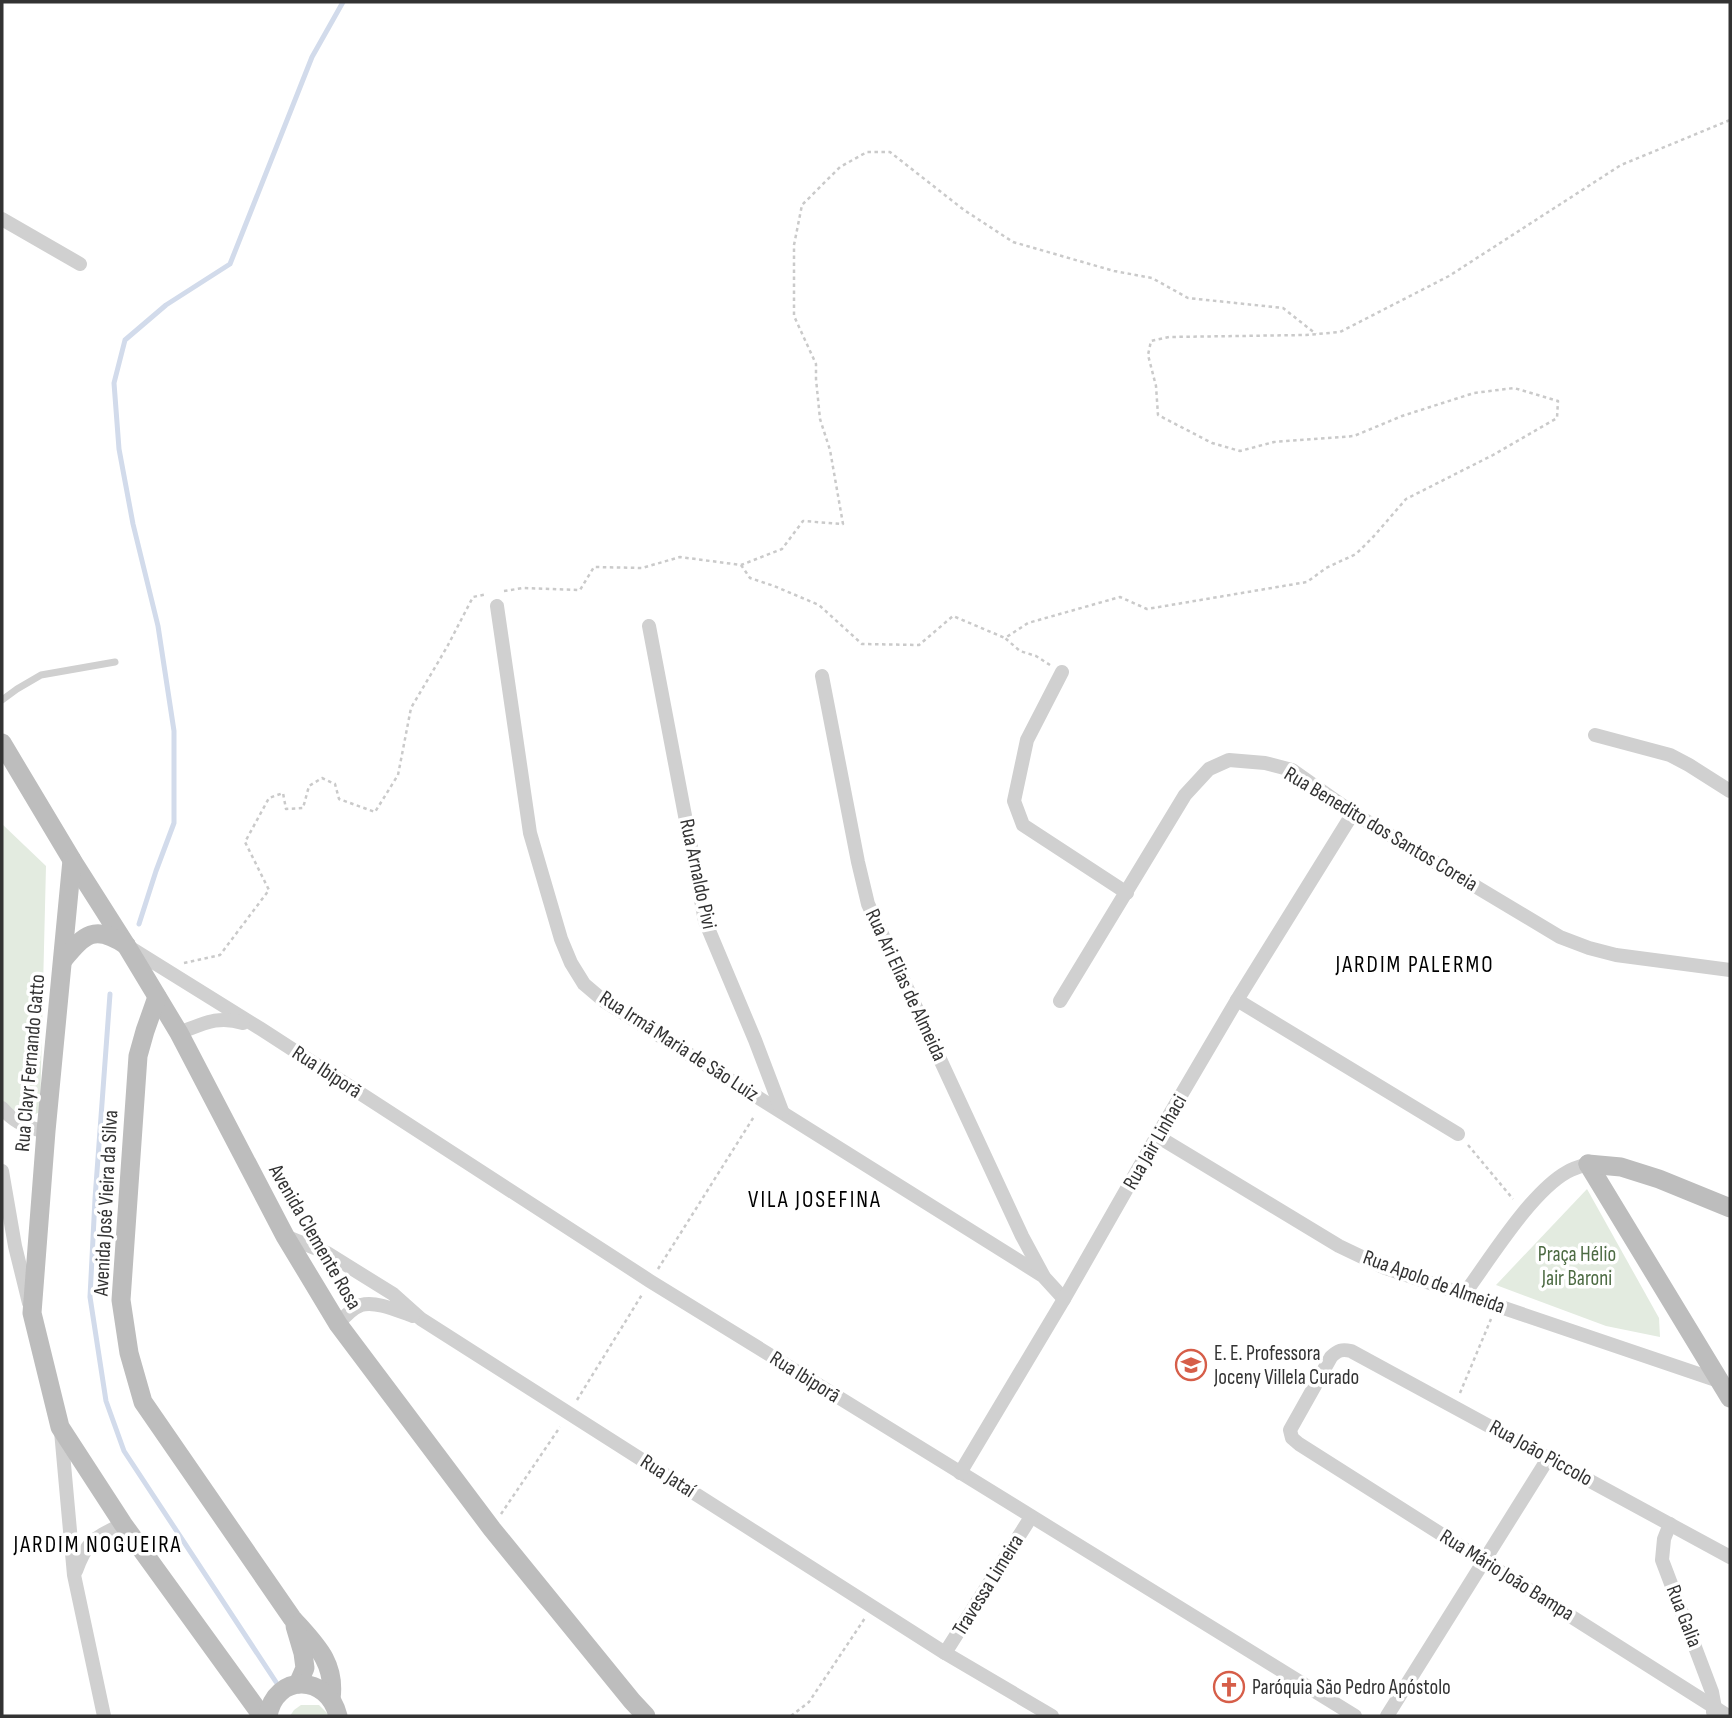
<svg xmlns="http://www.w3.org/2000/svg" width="1732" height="1718" viewBox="0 0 1732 1718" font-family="'Sofia Sans Condensed',sans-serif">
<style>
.green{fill:#e3ebe0}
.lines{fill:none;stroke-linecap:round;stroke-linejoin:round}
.stream{stroke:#d2dbeb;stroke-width:5}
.path{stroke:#cacaca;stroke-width:2.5;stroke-dasharray:3.5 3.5;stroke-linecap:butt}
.lane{stroke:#d0d0d0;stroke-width:7}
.street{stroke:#d0d0d0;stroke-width:14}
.secondary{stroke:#bdbdbd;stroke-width:19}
.labels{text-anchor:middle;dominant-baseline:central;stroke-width:7;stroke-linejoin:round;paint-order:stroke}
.street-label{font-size:21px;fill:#333;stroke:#fff}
.park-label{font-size:21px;fill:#4d6b43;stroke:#fff}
.poi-label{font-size:21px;fill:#333;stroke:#fff;text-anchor:start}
.neighbourhood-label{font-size:23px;letter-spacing:2px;fill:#000;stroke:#fff}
</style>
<rect width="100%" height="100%" fill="#fff"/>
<g class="green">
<path d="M 2,824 L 46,866 L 40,1112 C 24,1120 15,1111 2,1102 Z"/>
<path d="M 1587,1189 L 1659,1318 L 1660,1337 L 1606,1326 L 1496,1285 Z"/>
<path d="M 301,1705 L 319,1705 L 329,1715 L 328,1716 L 290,1716 L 294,1710 Z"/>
</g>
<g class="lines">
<g class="stream">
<path d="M 139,924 L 156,871 L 174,823 L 174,731 L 158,626 L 133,524 L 119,449 L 114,383 L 125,340 L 166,305 L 230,264 L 312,57 L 343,2"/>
<path d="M 110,994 L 95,1199 L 90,1297 L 106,1401 L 124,1451 L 276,1682"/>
</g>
<g class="path">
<path d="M 741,565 L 750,578 L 774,586 L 819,605 L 862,644 L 919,645 L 953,616 L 1005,638"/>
<path d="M 504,591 L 523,588 L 580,590 L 594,567 L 642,568 L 680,557 L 741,565 L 782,549 L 803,521 L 843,524 L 830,450 L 820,419 L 816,379 L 816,364 L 794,316 L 794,245 L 802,205 L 840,167 L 867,152 L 890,152 L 964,210 L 1013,242 L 1114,271 L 1152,278 L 1188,298 L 1283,308 L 1316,334"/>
<path d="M 1050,665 L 1036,656 L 1020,651 L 1005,638 L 1028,623 L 1120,597 L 1147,609 L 1307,582 L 1326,568 L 1356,554 L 1374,536 L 1406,499 L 1493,455 L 1557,418 L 1558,401 L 1514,388 L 1474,393 L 1402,416 L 1354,436 L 1274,442 L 1240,451 L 1212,443 L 1158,415 L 1156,386 L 1148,355 L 1151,341 L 1169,337 L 1306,335 L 1340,332 L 1449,276 L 1621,165 L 1730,120"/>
<path d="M 184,963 L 220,955 L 269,890 L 245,842 L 269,798 L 283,793 L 286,809 L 303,808 L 309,786 L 322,778 L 335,784 L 339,799 L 375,812 L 398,775 L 411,708 L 447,647 L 473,597 L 487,594"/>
<path d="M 1468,1145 L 1513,1199"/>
<path d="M 658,1269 L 755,1115"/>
<path d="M 1460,1393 L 1491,1319"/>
<path d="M 577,1400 L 643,1293"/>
<path d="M 501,1514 L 560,1427"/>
<path d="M 791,1716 L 809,1702 L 865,1618"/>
</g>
<path class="lane" d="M 2,700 L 17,689 L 41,675 L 115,662"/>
<g class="street">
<path d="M 2,219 L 80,264"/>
<path d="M 497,606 L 530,833 L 561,939 L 571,963 L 584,984 L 604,1001 L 1043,1276 L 1064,1299"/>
<path d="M 649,626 L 705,921 L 755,1040 L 782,1111"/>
<path d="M 1062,672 L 1027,740 L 1014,801 L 1023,825 L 1127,893"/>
<path d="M 822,676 L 858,862 L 868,904 L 1022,1236 L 1043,1275"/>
<path d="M 1595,735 L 1670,755 L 1689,765 L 1730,791"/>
<path d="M 129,947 L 261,1029 L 650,1281 L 1355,1716"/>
<path d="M 1237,1000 L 1458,1134"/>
<path d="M 1060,1001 L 1185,795 L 1209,769 L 1229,760 L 1265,763 L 1292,770 L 1353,813 L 1560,937 L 1589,948 L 1616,955 L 1730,970"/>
<path d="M 179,1033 C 203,1024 217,1015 243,1023"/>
<path d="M 2,1108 C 14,1122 28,1129 46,1131"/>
<path d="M 1157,1136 L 1339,1246 L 1383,1267 L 1722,1382"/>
<path d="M 2,1171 L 15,1246 L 29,1303"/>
<path d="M 285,1236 L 327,1253 L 393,1294 L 421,1319 L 945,1653 L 1052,1716"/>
<path d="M 1465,1293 C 1490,1259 1531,1192 1567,1172 C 1574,1168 1581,1166 1588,1164"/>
<path d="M 338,1324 C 344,1317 352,1308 361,1305 C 377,1301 398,1311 413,1316"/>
<path d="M 61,1431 L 74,1575 L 104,1716"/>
<path d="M 960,1473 L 1064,1299 L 1157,1136 L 1237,1000 L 1353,813"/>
<path d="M 1670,1524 L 1664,1539 L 1662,1560 L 1712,1692 L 1715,1708 L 1713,1712"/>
<path d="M 76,1571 C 87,1540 95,1538 123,1524"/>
<path d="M 945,1653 L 1031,1517"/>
<path d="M 1387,1716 L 1549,1457"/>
<path d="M 1728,1716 L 1299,1444 L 1292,1438 L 1290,1430 L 1331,1357 C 1338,1350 1342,1349 1351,1351 L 1730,1557"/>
</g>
<g class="secondary">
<path d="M 2,743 L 72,860 L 126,945 L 179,1033 L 285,1236 L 338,1324 L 492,1529 L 632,1701 L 646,1716"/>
<path d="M 72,860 L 46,1131 L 32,1313 L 60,1427 L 123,1524 L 262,1716"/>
<path d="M 63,960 C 85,934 94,924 126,945"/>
<path d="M 157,997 L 145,1031 L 138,1056 L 121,1300 L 129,1353 L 143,1402 L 292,1618 C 315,1644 336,1662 331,1699"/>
<path d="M 1588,1164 L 1730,1398"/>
<path d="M 1588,1164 L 1621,1167 L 1659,1179 L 1730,1208"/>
<path d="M 295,1626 L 303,1653 L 305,1668 L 298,1684"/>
<path d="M 268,1716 C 275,1673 328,1674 338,1716"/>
</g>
</g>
<defs>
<g id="school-ring" transform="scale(1.575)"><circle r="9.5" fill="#fff" stroke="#d65e49" stroke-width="1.5"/><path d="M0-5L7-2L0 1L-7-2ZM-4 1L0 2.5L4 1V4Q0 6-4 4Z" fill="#d65e49"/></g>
<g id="church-ring" transform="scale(1.575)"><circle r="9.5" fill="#fff" stroke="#d65e49" stroke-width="1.5"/><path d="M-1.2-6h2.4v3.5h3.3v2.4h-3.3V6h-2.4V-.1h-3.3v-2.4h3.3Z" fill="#d65e49"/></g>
</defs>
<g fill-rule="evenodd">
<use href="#school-ring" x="1191" y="1365"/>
<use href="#church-ring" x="1229" y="1687"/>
</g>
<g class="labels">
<g class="street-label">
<text transform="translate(1381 829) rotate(31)">Rua Benedito dos Santos Coreia</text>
<text transform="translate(698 874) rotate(78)">Rua Arnaldo Pivi</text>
<text transform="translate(906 985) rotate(65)">Rua Ari Elias de Almeida</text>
<text transform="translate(679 1046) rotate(33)">Rua Irmã Maria de São Luiz</text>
<text transform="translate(30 1063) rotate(-85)">Rua Clayr Fernando Gatto</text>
<text transform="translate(327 1072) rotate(33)">Rua Ibiporã</text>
<text transform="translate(1155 1142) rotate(-60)">Rua Jair Linhaci</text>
<text transform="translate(106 1203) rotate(-87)">Avenida José Vieira da Silva</text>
<text transform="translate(315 1237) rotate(60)">Avenida Clemente Rosa</text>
<text transform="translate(1434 1282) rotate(20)">Rua Apolo de Almeida</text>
<text transform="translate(805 1377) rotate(32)">Rua Ibiporã</text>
<text transform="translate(1541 1453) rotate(29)">Rua João Piccolo</text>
<text transform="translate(668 1476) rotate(33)">Rua Jataí</text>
<text transform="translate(1507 1575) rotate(32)">Rua Mário João Bampa</text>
<text transform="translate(988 1585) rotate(-58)">Travessa Limeira</text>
<text transform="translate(1684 1616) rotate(69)">Rua Galia</text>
</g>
<g class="park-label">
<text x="1577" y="1254">Praça Hélio<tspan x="1577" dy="24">Jair Baroni</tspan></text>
</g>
<g class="poi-label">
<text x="1214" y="1353">E. E. Professora<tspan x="1214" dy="24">Joceny Villela Curado</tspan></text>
<text x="1252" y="1687">Paróquia São Pedro Apóstolo</text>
</g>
<g class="neighbourhood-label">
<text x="1415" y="965">JARDIM PALERMO</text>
<text x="815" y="1200">VILA JOSEFINA</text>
<text x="98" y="1545">JARDIM NOGUEIRA</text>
</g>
</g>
<rect width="1732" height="1718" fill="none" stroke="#333333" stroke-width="7"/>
</svg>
